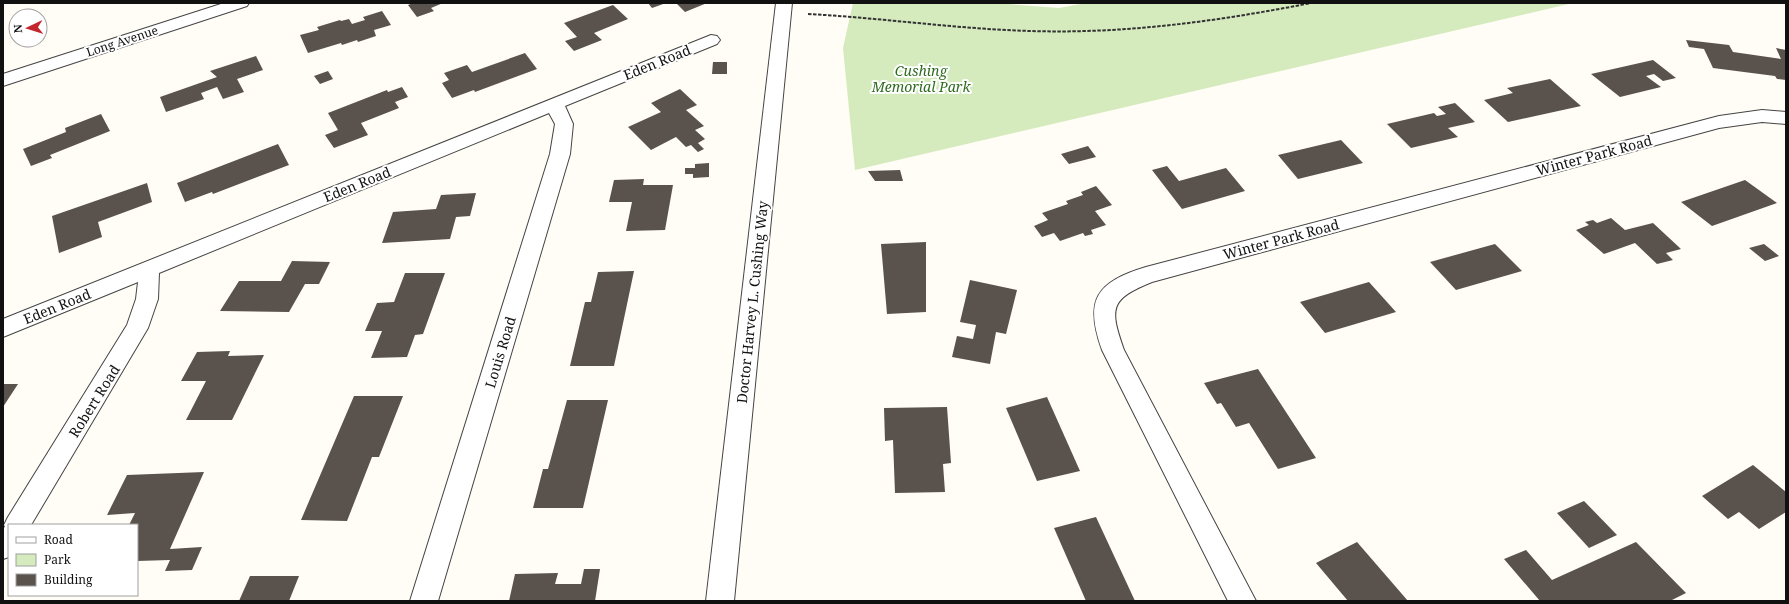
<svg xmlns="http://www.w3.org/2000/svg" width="1789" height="604" viewBox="0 0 1789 604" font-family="'Noto Serif',serif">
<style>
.green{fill:#d5ebbd}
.building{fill:#5a524d}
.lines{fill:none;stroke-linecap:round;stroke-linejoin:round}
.minor-casing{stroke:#444;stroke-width:2}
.path{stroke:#333;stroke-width:2;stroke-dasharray:3.5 1.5;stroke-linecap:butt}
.minor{fill:#fff;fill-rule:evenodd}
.labels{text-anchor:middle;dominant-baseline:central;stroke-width:4;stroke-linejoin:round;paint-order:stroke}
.far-street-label{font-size:12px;fill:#111;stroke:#fff}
.street-label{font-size:14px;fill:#111;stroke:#fff}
.park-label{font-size:14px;font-style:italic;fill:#2f6b1f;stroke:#fff}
</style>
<rect width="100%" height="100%" fill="#fffdf5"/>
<path class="green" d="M 853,3 L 995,3 L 1059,8 L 1086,3 L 1573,3 L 855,170 L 843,48 Z"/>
<g class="building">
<path d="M 413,3 L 443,3 L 431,8 L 434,11 L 417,17 L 408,5 Z"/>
<path d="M 648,3 L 666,3 L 652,8 Z"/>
<path d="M 676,3 L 707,3 L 685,12 Z"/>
<path d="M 613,5 L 628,19 L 594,33 L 602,40 L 574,51 L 565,41 L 577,37 L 564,23 Z"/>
<path d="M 382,11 L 391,25 L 374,30 L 376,36 L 358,42 L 357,40 L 342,45 L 341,43 L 308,53 L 300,35 L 319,30 L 317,27 L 340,20 L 341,21 L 349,19 L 352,24 L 365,20 L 363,17 Z"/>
<path d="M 1686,40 L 1729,45 L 1733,52 L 1781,59 L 1776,48 L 1786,50 L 1786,80 L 1777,79 L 1775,76 L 1713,68 L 1704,49 L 1689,47 Z"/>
<path d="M 525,53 L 537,69 L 475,92 L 474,90 L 452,98 L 442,83 L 449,80 L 444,73 L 467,65 L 472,72 Z"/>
<path d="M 256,56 L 263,70 L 237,79 L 244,92 L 223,99 L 217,87 L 201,93 L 204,99 L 166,112 L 160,97 L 217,77 L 210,71 Z"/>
<path d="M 1653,60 L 1676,78 L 1663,81 L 1654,74 L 1646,76 L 1661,87 L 1620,97 L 1591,74 Z"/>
<path d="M 713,62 L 727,62 L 727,74 L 712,74 Z"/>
<path d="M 328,71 L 333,79 L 320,84 L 314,76 Z"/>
<path d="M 1550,79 L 1581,106 L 1508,122 L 1484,100 L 1513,93 L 1507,88 Z"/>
<path d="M 402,87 L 408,97 L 395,102 L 399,108 L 361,123 L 368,135 L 334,148 L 325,135 L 338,130 L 328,113 L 387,90 L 388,92 Z"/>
<path d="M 680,89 L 697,105 L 686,110 L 704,126 L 695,130 L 705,139 L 698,143 L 704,149 L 698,152 L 691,145 L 686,147 L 676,137 L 651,150 L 628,127 L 661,112 L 651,103 Z"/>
<path d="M 1455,103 L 1475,122 L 1448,128 L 1458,137 L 1411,148 L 1387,124 L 1434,113 L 1437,116 L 1446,114 L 1438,107 Z"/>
<path d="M 101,114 L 110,131 L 50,155 L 52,158 L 31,166 L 23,149 L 66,132 L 65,128 Z"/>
<path d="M 1341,140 L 1363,163 L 1298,179 L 1278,155 Z"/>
<path d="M 278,144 L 289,165 L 213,194 L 212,192 L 185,202 L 177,183 Z"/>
<path d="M 1088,146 L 1096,157 L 1069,164 L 1061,154 Z"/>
<path d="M 709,163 L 709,177 L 693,178 L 693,174 L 685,174 L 685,168 L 695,168 L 695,164 Z"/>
<path d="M 1167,166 L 1179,181 L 1226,168 L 1245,191 L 1182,209 L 1152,170 Z"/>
<path d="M 900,170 L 903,181 L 875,181 L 868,171 Z"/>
<path d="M 644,179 L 643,185 L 673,185 L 665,230 L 626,231 L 632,202 L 609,202 L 614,180 Z"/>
<path d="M 1745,180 L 1777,203 L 1712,226 L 1681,202 Z"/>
<path d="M 147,183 L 152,202 L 98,222 L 102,237 L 59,253 L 52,216 Z"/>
<path d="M 1096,186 L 1112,205 L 1095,211 L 1106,225 L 1091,230 L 1093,234 L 1085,236 L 1083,233 L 1060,241 L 1054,233 L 1042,237 L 1034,226 L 1048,220 L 1042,213 L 1068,204 L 1066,201 L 1083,195 L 1081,192 Z"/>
<path d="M 476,193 L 470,216 L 456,217 L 450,239 L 382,243 L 393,212 L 436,209 L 441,195 Z"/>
<path d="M 1611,218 L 1625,230 L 1653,223 L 1681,249 L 1666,253 L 1673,260 L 1657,264 L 1635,243 L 1604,254 L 1576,230 L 1589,225 L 1585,222 L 1593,220 L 1597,223 Z"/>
<path d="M 926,242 L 926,312 L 887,314 L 881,244 Z"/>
<path d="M 1495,244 L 1522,271 L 1456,290 L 1430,262 Z"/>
<path d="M 1764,244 L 1779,256 L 1765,261 L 1749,248 Z"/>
<path d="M 292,261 L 330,262 L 319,284 L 305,284 L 289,312 L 220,311 L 239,281 L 281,281 Z"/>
<path d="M 634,271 L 614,366 L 570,366 L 585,302 L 591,302 L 598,272 Z"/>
<path d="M 405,273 L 445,273 L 423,334 L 415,335 L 407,357 L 371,358 L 382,331 L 365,331 L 377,303 L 394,302 Z"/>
<path d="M 970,280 L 1017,290 L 1006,334 L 996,332 L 990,364 L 952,357 L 957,336 L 973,339 L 976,325 L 960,322 Z"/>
<path d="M 1369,282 L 1396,312 L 1325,333 L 1300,302 Z"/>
<path d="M 230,351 L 228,356 L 264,355 L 232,420 L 186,420 L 206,381 L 181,381 L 197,352 Z"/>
<path d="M 1258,369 L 1316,458 L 1278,469 L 1249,423 L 1236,427 L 1221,403 L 1217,404 L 1204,383 Z"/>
<path d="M 3,384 L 18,384 L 3,407 Z"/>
<path d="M 354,396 L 403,396 L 379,457 L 372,457 L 347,521 L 301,520 Z"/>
<path d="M 1047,397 L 1080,471 L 1037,481 L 1006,408 Z"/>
<path d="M 567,400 L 608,400 L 583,508 L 533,508 L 543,469 L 548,469 Z"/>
<path d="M 947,407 L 951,463 L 943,464 L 945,492 L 895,493 L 893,440 L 885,441 L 884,408 Z"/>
<path d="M 1753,465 L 1786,492 L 1786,512 L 1759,529 L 1739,512 L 1728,519 L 1702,496 Z"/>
<path d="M 204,472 L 170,549 L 202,547 L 192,570 L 165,571 L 170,560 L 137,561 L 137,525 L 129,525 L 135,513 L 107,515 L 127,475 Z"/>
<path d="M 1584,501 L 1617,535 L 1589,548 L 1557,513 Z"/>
<path d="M 1096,517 L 1135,601 L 1086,601 L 1054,528 Z"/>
<path d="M 1357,542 L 1408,601 L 1348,601 L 1316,563 Z"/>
<path d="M 1636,542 L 1686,593 L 1670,601 L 1540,601 L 1504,559 L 1526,550 L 1552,580 Z"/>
<path d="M 584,569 L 600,569 L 595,601 L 509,601 L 515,574 L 558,573 L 555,584 L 581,584 Z"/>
<path d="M 250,576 L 299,576 L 289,601 L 239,601 Z"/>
</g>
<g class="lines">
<g class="minor-casing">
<g id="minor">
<path d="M 224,3 L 249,3 L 247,6 L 3,86 L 3,74 Z"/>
<path d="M 776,3 L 792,3 L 734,601 L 706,601 Z"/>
<path d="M 711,35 L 717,36 L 720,40 L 717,44 L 565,106 L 573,124 L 570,154 L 438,601 L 410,601 L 550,154 L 555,124 L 549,113 L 159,273 L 158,299 L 148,328 L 31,525 L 9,525 L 9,557 L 3,559 L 3,528 L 5,527 L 4,525 L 8,517 L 127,325 L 136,299 L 138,282 L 3,337 L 3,319 Z"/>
<path d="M 1762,110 L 1786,112 L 1786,124 L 1762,122 L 1719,128 L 1152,282 C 1110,299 1109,308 1124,350 L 1256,601 L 1228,601 L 1102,350 C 1084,300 1096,282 1146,267 L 1719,116 Z"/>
</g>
</g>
<path class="path" d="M 808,14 C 883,18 957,29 1031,31 C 1126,34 1219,21 1311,3"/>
<use href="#minor" class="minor"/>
</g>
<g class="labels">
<g class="far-street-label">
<text transform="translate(122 41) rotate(-18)">Long Avenue</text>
</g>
<g class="street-label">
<text transform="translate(657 62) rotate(-22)">Eden Road</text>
<text transform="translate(1594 155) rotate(-15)">Winter Park Road</text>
<text transform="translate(357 184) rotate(-22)">Eden Road</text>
<text transform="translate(1281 239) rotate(-15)">Winter Park Road</text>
<text transform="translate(752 302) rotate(-84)">Doctor Harvey L. Cushing Way</text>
<text transform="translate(57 306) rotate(-22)">Eden Road</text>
<text transform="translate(500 352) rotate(-73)">Louis Road</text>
<text transform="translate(94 401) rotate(-58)">Robert Road</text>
</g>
<g class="park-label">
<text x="921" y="70">Cushing<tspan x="921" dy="16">Memorial Park</tspan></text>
</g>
</g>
<rect width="1789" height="604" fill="none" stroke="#111111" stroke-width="8"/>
<rect x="8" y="524" width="130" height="72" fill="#ffffff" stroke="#a0a0a0"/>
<rect x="16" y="537" width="20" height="6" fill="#ffffff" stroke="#a0a0a0"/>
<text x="44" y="544" font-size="12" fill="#111111">Road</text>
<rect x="16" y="554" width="20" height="12" fill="#d5ebbd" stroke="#a0a0a0"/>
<text x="44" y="564" font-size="12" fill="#111111">Park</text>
<rect x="16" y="574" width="20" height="12" fill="#5a524d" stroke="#a0a0a0"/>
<text x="44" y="584" font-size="12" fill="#111111">Building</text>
<g transform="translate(28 28) rotate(266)"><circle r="19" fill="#ffffff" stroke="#a0a0a0"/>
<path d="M0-3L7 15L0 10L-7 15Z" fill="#c4262e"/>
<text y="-6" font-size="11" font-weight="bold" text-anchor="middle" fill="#111111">N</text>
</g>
</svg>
